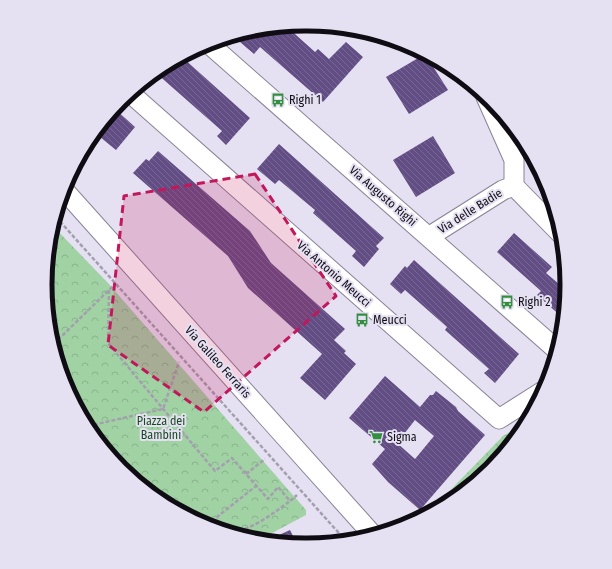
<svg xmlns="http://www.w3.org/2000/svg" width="612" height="569" viewBox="0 0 612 569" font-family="'Fira Sans Condensed',sans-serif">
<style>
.park{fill:url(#park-crowns)}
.building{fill:url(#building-back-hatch);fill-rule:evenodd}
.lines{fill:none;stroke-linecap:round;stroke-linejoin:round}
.minor-casing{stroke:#888395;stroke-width:21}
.path{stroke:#a49fae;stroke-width:2.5;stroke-dasharray:4 2;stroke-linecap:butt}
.minor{stroke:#fff;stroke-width:19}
.marked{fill:#c2185b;fill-opacity:0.2;stroke:#c2185b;stroke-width:3;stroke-dasharray:8 5;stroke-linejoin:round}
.labels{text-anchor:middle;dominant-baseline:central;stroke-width:4;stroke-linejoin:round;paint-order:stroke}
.poi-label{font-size:12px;fill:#0f0d13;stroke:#e6e0f3;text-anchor:start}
.street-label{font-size:12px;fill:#0f0d13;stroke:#e6e0f3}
.park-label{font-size:12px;fill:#164d1e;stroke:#e6e0f3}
.rim{fill:none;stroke:#0f0d13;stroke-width:5}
</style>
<defs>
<pattern id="park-crowns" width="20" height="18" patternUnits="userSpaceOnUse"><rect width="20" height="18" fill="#a1d2a4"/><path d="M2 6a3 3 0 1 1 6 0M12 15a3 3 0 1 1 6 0" fill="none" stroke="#89b38c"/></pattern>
<pattern id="building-back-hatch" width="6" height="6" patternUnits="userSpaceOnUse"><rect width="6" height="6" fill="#624e85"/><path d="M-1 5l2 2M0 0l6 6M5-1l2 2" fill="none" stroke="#776892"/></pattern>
</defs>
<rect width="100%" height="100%" fill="#e6e0f3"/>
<g class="park">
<path d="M 53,226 L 108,283 L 306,510 L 306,515 L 259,540 L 255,540 C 222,530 188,521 160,500 C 86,446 38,358 47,265 C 49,252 49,238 53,226 Z"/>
<path d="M 526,423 C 506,460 463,494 428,513 L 503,436 Z"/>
</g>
<g class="building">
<path d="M 286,26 L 315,52 L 318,49 L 329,59 L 346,42 L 363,57 L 323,102 L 260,47 L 254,54 L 233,36 L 255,29 Z"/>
<path d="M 425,54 L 448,90 L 409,114 L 386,77 Z"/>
<path d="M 182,57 L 250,118 L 226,145 L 217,136 L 222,131 L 156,73 Z"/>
<path d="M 115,109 L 135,127 L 116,150 L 95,133 Z"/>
<path d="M 433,136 L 455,173 L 416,197 L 393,160 Z"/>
<path d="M 279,144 L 384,238 L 376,246 L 379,249 L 364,267 L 352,256 L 356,251 L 313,213 L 315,210 L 279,180 L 275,184 L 257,169 Z"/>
<path d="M 158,151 L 250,231 L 271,263 L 345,329 L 334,340 L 346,351 L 344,353 L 356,364 L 325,400 L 300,378 L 322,354 L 248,288 L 228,256 L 133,173 L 146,159 L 149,161 Z"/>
<path d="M 514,233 L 552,267 L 546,273 L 566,290 L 563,318 L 537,295 L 541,291 L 497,252 Z"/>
<path d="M 414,260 L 519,354 L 495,383 L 484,373 L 489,369 L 445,330 L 447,327 L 405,290 L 401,294 L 390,284 L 405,266 L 407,268 Z"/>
<path d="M 385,376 L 420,407 L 430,395 L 433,395 L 436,391 L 456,407 L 458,411 L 485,435 L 420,510 L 388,482 L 372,464 L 385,449 L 349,418 ZM 415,420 L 434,436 L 415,459 L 397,443 Z"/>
<path d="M 290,530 L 297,544 L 266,541 Z"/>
</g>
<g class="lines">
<g class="minor-casing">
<g id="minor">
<path d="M 208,43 L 557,350"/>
<path d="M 130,93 L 499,419 L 543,391"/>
<path d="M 486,97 L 514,160 L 514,186"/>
<path d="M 514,186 L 562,235"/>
<path d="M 64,190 L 373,535"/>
<path d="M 430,236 L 503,190 L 514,186"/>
</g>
</g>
<g class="path">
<path d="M 56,217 L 346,541"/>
<path d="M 109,290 L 108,343 L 215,471 L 232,458 L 268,499 L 278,487 L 290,501 L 297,495"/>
<path d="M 53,343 L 63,335 L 113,286"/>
<path d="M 88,426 L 163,409 L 179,362"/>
<path d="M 246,474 L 265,459"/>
<path d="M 478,479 L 509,442 L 516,437"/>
<path d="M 468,487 L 477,478"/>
<path d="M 212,523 L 225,531"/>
<path d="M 207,525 L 256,486"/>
<path d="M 227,531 C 246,535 275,512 290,501"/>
</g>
<use href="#minor" class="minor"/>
</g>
<path class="marked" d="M 255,174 L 336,296 L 204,412 L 108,345 L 124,196 Z"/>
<defs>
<g id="bus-bare" transform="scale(1.08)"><path d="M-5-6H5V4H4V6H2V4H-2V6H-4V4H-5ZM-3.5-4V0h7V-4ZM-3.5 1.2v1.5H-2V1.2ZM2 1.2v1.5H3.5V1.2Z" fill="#338e40" stroke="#e6e0f3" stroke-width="2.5" paint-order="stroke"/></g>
<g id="supermarket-bare" transform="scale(1.08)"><path d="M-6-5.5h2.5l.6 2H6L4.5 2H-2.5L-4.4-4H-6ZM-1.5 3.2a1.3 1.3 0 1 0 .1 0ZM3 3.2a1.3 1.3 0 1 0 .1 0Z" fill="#338e40" stroke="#e6e0f3" stroke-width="2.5" paint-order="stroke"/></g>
</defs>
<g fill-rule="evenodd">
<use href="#bus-bare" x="278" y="100"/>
<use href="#bus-bare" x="507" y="302"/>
<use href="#bus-bare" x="362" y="320"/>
<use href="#supermarket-bare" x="376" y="437"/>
</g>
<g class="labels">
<g class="poi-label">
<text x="289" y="100">Righi 1</text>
<text x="518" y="302">Righi 2</text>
<text x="373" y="320">Meucci</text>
<text x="387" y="437">Sigma</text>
</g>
<g class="street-label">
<text transform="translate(383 196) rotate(41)">Via Augusto Righi</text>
<text transform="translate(470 211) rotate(-32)">Via delle Badie</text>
<text transform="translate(334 274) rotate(41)">Via Antonio Meucci</text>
<text transform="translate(218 362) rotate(48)">Via Galileo Ferraris</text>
</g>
<g class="park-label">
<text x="161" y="421">Piazza dei<tspan x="161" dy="14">Bambini</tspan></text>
</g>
</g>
<path d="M0 0H612V569H0ZM305 31H307A253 253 0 0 1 560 284V285A253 253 0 0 1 307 538H305A253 253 0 0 1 52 285V284A253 253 0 0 1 305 31Z" fill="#e6e0f3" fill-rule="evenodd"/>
<path class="rim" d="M305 31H307A253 253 0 0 1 560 284V285A253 253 0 0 1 307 538H305A253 253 0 0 1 52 285V284A253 253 0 0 1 305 31Z"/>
</svg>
